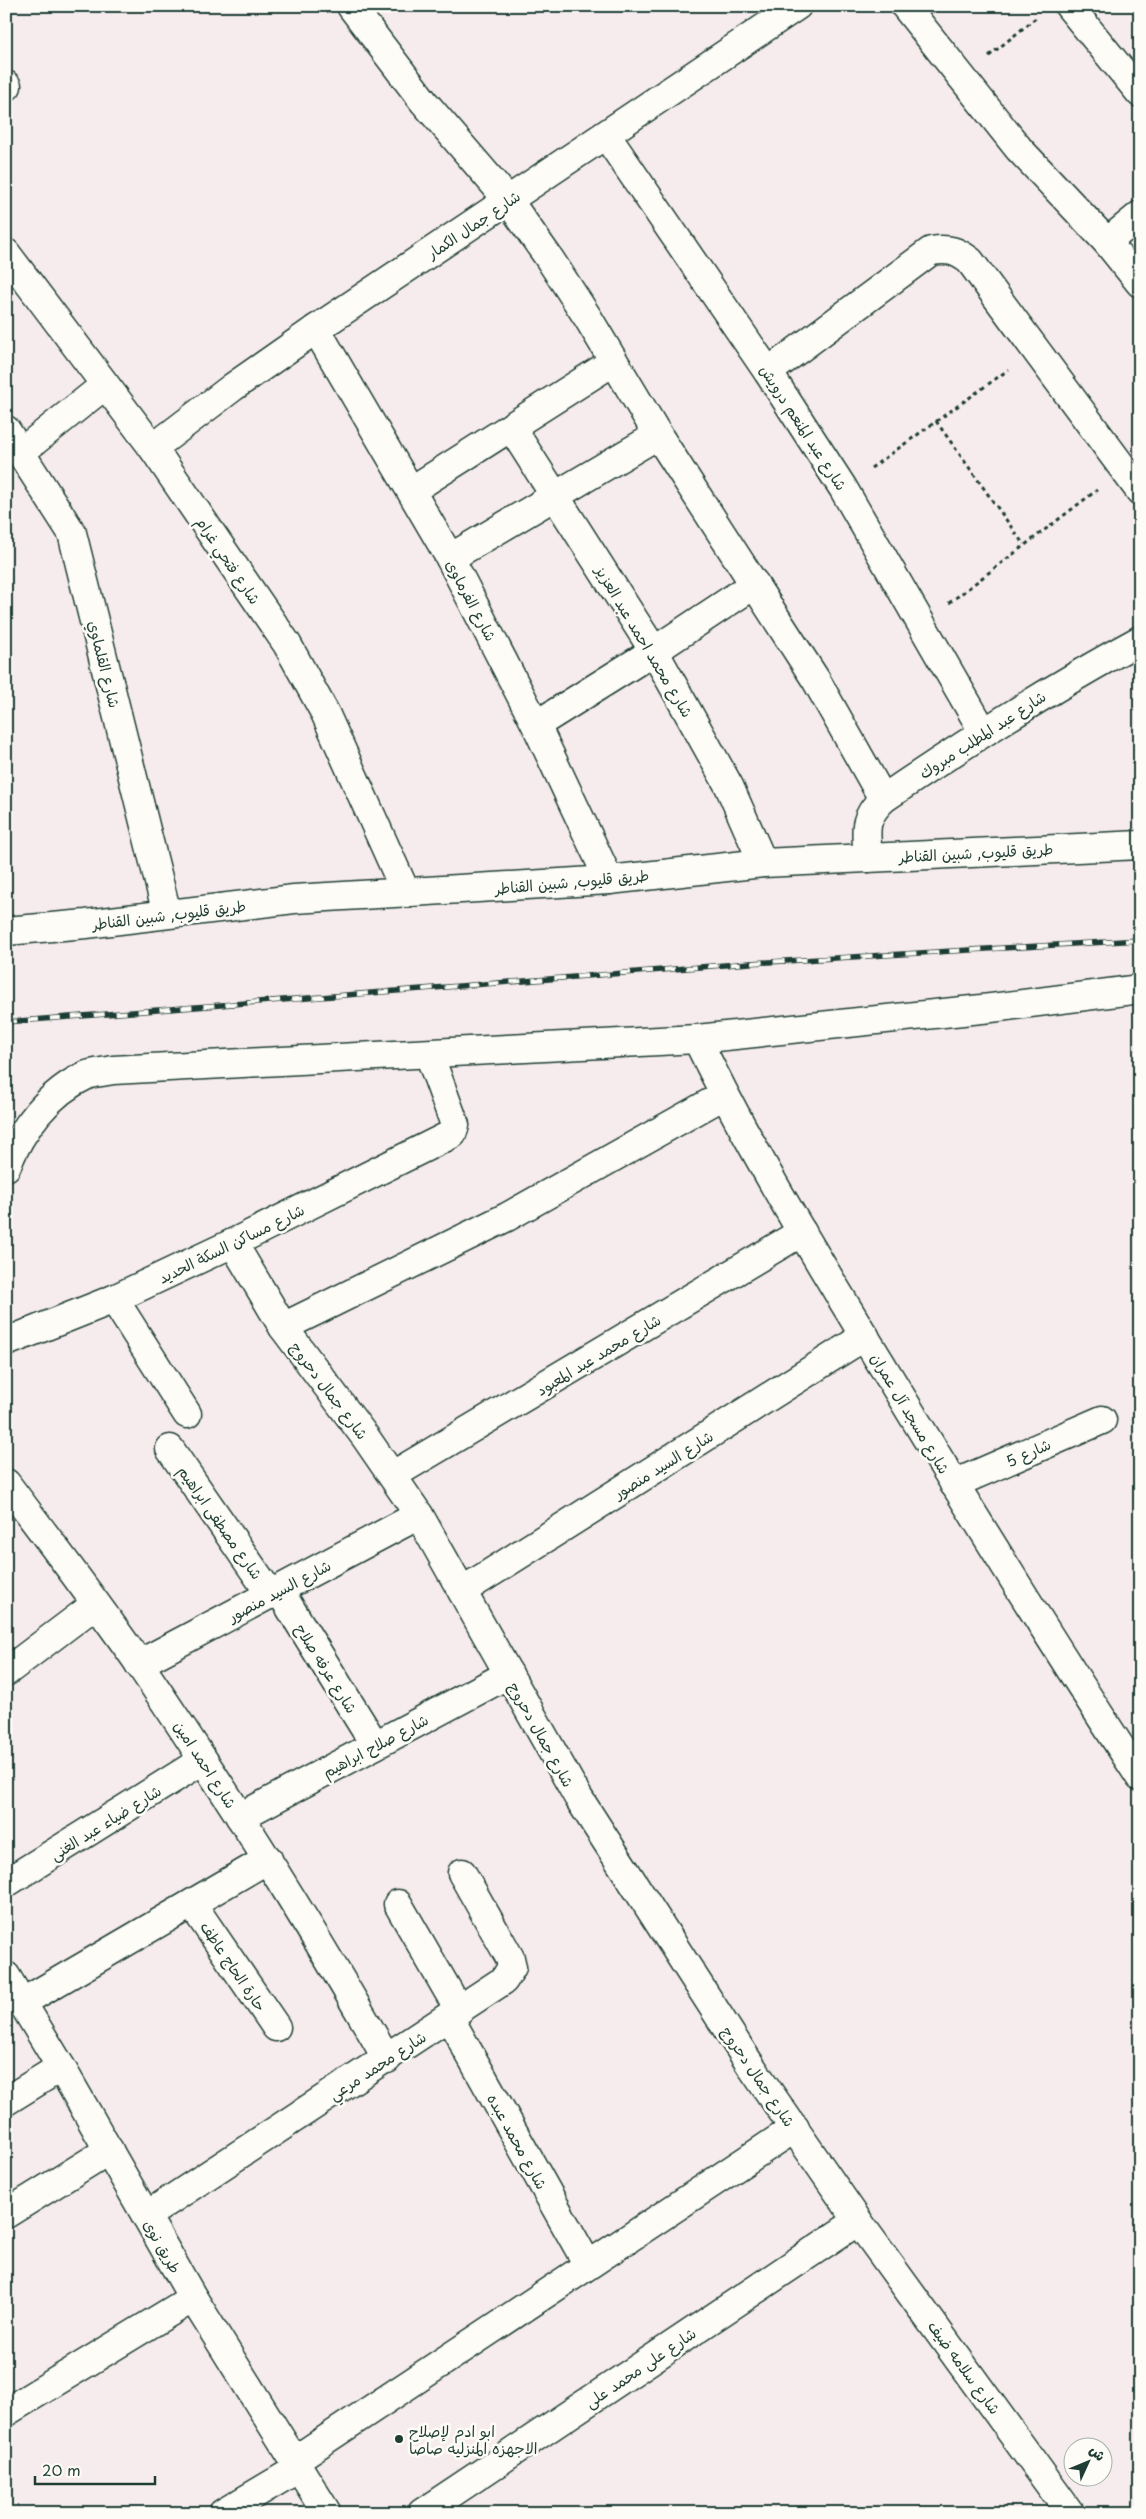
<svg xmlns="http://www.w3.org/2000/svg" width="1146" height="2519" viewBox="0 0 1146 2519" font-family="'Playpen Sans','Playpen Sans Arabic',sans-serif">
<style>
.lines{fill:none;stroke-linecap:round;stroke-linejoin:round}
.minor-casing{stroke:#1f3d34;stroke-width:31}
.tertiary-casing{stroke:#1f3d34;stroke-width:31}
.secondary-casing{stroke:#1f3d34;stroke-width:31}
.path{stroke:#1f3d34;stroke-width:3;stroke-dasharray:4 4;stroke-linecap:butt}
.minor{stroke:#fdfcf7;stroke-width:28}
.tertiary{stroke:#fdfcf7;stroke-width:28}
.secondary{stroke:#fdfcf7;stroke-width:28}
.rail-casing{stroke:#1f3d34;stroke-width:5.5}
.rail{stroke:#fdfcf7;stroke-width:4;stroke-dasharray:11;stroke-linecap:butt}
.poi-dot{fill:#1f3d34;stroke:#fdfcf7;stroke-width:2}
.labels{text-anchor:middle;dominant-baseline:central;stroke-width:5;stroke-linejoin:round;paint-order:stroke}
.street-label{font-size:15px;fill:#1f3d34;stroke:#fdfcf7}
.poi-label{font-size:15px;fill:#1f3d34;stroke:#fdfcf7;text-anchor:start}
</style>
<rect width="100%" height="100%" fill="#f7eced"/>
<filter id="ink" filterUnits="userSpaceOnUse"><feTurbulence type="fractalNoise" baseFrequency=".02" numOctaves="2"/><feDisplacementMap in="SourceGraphic" scale="10" xChannelSelector="R" yChannelSelector="G"/><feConvolveMatrix kernelMatrix="1 2 1 2 8 2 1 2 1" color-interpolation-filters="sRGB"/></filter>
<g filter="url(#ink)">
<g class="lines">
<g class="minor-casing">
<g id="minor">
<path d="M 351,6 L 424,102 L 508,200 L 549,258 L 588,318 L 658,435 L 816,680 L 883,799"/>
<path d="M 905,6 L 1019,149 L 1107,242 L 1140,283"/>
<path d="M 1069,6 L 1140,93"/>
<path d="M 6,85 L 7,86"/>
<path d="M 606,135 L 768,372 L 843,488 L 983,731"/>
<path d="M 1107,242 L 1140,215"/>
<path d="M 6,253 L 153,448 L 287,644 L 325,713 L 406,893"/>
<path d="M 316,329 L 450,558 L 536,725 L 609,880"/>
<path d="M 768,372 L 931,251 C 949,248 957,251 970,261 L 1140,491"/>
<path d="M 511,427 L 654,651 L 729,786 L 763,863"/>
<path d="M 6,430 L 72,533 L 167,914"/>
<path d="M 153,448 L 233,387 L 316,329 L 797,6"/>
<path d="M 21,452 L 105,385"/>
<path d="M 412,490 L 613,362"/>
<path d="M 450,558 L 658,435"/>
<path d="M 536,725 L 654,651 L 755,584"/>
<path d="M 868,858 C 866,831 862,819 883,799 C 967,742 1051,688 1140,640"/>
<path d="M 697,1039 C 752,1153 819,1262 885,1370 C 968,1507 1052,1643 1140,1777"/>
<path d="M 6,1167 C 21,1129 49,1092 87,1075 C 94,1072 105,1072 113,1070 L 697,1039 L 991,1008 L 1140,989"/>
<path d="M 233,1243 L 283,1327 L 366,1438 L 419,1515 L 578,1797 L 751,2066 L 858,2221 L 1070,2513"/>
<path d="M 114,1299 L 187,1414"/>
<path d="M 283,1327 L 507,1217 L 724,1095"/>
<path d="M 6,1342 L 114,1299 L 233,1243 L 452,1134 L 455,1125 L 429,1054"/>
<path d="M 170,1449 L 271,1595"/>
<path d="M 393,1475 L 802,1232"/>
<path d="M 6,1483 C 51,1543 97,1603 140,1665 C 227,1793 310,1924 387,2059"/>
<path d="M 954,1484 L 1102,1420"/>
<path d="M 279,1590 L 375,1745"/>
<path d="M 462,1591 L 865,1336"/>
<path d="M 139,1664 L 419,1515"/>
<path d="M 6,1672 L 96,1604"/>
<path d="M 240,1817 L 509,1674"/>
<path d="M 6,1883 L 203,1760"/>
<path d="M 192,1904 L 276,2027"/>
<path d="M 398,1904 L 459,2010"/>
<path d="M 23,2002 L 268,1859"/>
<path d="M 449,2017 L 588,2265"/>
<path d="M 6,2101 L 61,2067"/>
<path d="M 6,2214 L 109,2150"/>
<path d="M 146,2216 L 504,1980 L 512,1967 L 510,1958 L 462,1873"/>
<path d="M 6,2412 L 193,2298"/>
<path d="M 295,2460 L 795,2128"/>
<path d="M 223,2513 L 299,2468"/>
<path d="M 422,2513 L 858,2221"/>
</g>
</g>
<g class="tertiary-casing">
<path id="tertiary" d="M 6,1976 L 61,2067 L 193,2298 L 327,2513"/>
</g>
<g class="secondary-casing">
<path id="secondary" d="M 6,931 L 86,924 L 294,899 L 609,880 L 763,863 L 1140,845"/>
</g>
<g class="path">
<path d="M 989,56 L 1037,17"/>
<path d="M 936,421 L 1024,545"/>
<path d="M 871,468 L 1008,370"/>
<path d="M 949,603 L 1097,490"/>
</g>
<use href="#minor" class="minor"/>
<use href="#tertiary" class="tertiary"/>
<use href="#secondary" class="secondary"/>
<g class="rail-casing">
<path id="rail" d="M 6,1022 L 750,963 L 1140,940"/>
</g>
<use href="#rail" class="rail"/>
</g>
</g>
<circle class="poi-dot" cx="399" cy="2439" r="5"/>
<g class="labels">
<g class="street-label">
<text transform="translate(473 224) rotate(-34)">شارع جمال الكمار</text>
<text transform="translate(804 427) rotate(57)">شارع عبد المنعم درويش</text>
<text transform="translate(229 560) rotate(56)">شارع فتحي غرام</text>
<text transform="translate(472 600) rotate(62)">شارع الفرماوى</text>
<text transform="translate(645 641) rotate(59)">شارع محمد احمد عبد العزيز</text>
<text transform="translate(105 664) rotate(76)">شارع القلماوي</text>
<text transform="translate(982 734) rotate(-33)">شارع عبد المطلب مبروك</text>
<text transform="translate(976 852) rotate(-3)">طريق قليوب, شبين القناطر</text>
<text transform="translate(572 881) rotate(-5)">طريق قليوب, شبين القناطر</text>
<text transform="translate(169 914) rotate(-7)">طريق قليوب, شبين القناطر</text>
<text transform="translate(231 1243) rotate(-26)">شارع مساكن السكة الحديد</text>
<text transform="translate(598 1354) rotate(-31)">شارع محمد عبد المعبود</text>
<text transform="translate(330 1390) rotate(53)">شارع جمال دحروج</text>
<text transform="translate(911 1413) rotate(59)">شارع مسجد آل عمران</text>
<text transform="translate(1028 1452) rotate(-24)">شارع 5</text>
<text transform="translate(663 1464) rotate(-32)">شارع السيد منصور</text>
<text transform="translate(221 1522) rotate(55)">شارع مصطفى ابراهيم</text>
<text transform="translate(279 1590) rotate(-28)">شارع السيد منصور</text>
<text transform="translate(327 1668) rotate(58)">شارع عرفه صلاح</text>
<text transform="translate(542 1734) rotate(61)">شارع جمال دحروج</text>
<text transform="translate(375 1745) rotate(-28)">شارع صلاح ابراهيم</text>
<text transform="translate(206 1764) rotate(57)">شارع احمد امين</text>
<text transform="translate(105 1822) rotate(-32)">شارع ضياء عبد الغنى</text>
<text transform="translate(234 1966) rotate(56)">حارة الحاج عاطف</text>
<text transform="translate(377 2065) rotate(-33)">شارع محمد مرعي</text>
<text transform="translate(759 2076) rotate(56)">شارع جمال دحروج</text>
<text transform="translate(518 2141) rotate(61)">شارع محمد عبده</text>
<text transform="translate(163 2246) rotate(60)">طريق نوى</text>
<text transform="translate(640 2367) rotate(-34)">شارع على محمد على</text>
<text transform="translate(965 2367) rotate(54)">شارع سلامه ضيف</text>
</g>
<g class="poi-label">
<text x="409" y="2430">ابو ادم لإصلاح<tspan x="409" dy="17">الاجهزه المنزليه صاصا</tspan></text>
</g>
</g>
<rect width="1146" height="2519" fill="none" stroke="#fdfcf7" stroke-width="25"/>
<rect x="12" y="12" width="1121" height="2494" fill="none" stroke="#1f3d34" stroke-width="2" filter="url(#ink)"/>
<g transform="translate(1088 2462) rotate(46)"><circle r="24" fill="#fdfcf7" stroke="#a4b0a9"/>
<path d="M0-4L9 19L0 12L-9 19Z" fill="#1f3d34"/>
<text y="-8" font-size="14" font-weight="bold" text-anchor="middle" fill="#1f3d34">ش</text>
</g>
<path d="M35 2476v8h120v-8" fill="none" stroke="#1f3d34" stroke-width="2.5"/>
<text x="42" y="2476" font-size="15" fill="#1f3d34" stroke="#fdfcf7" stroke-width="4" paint-order="stroke">20 m</text>
</svg>
